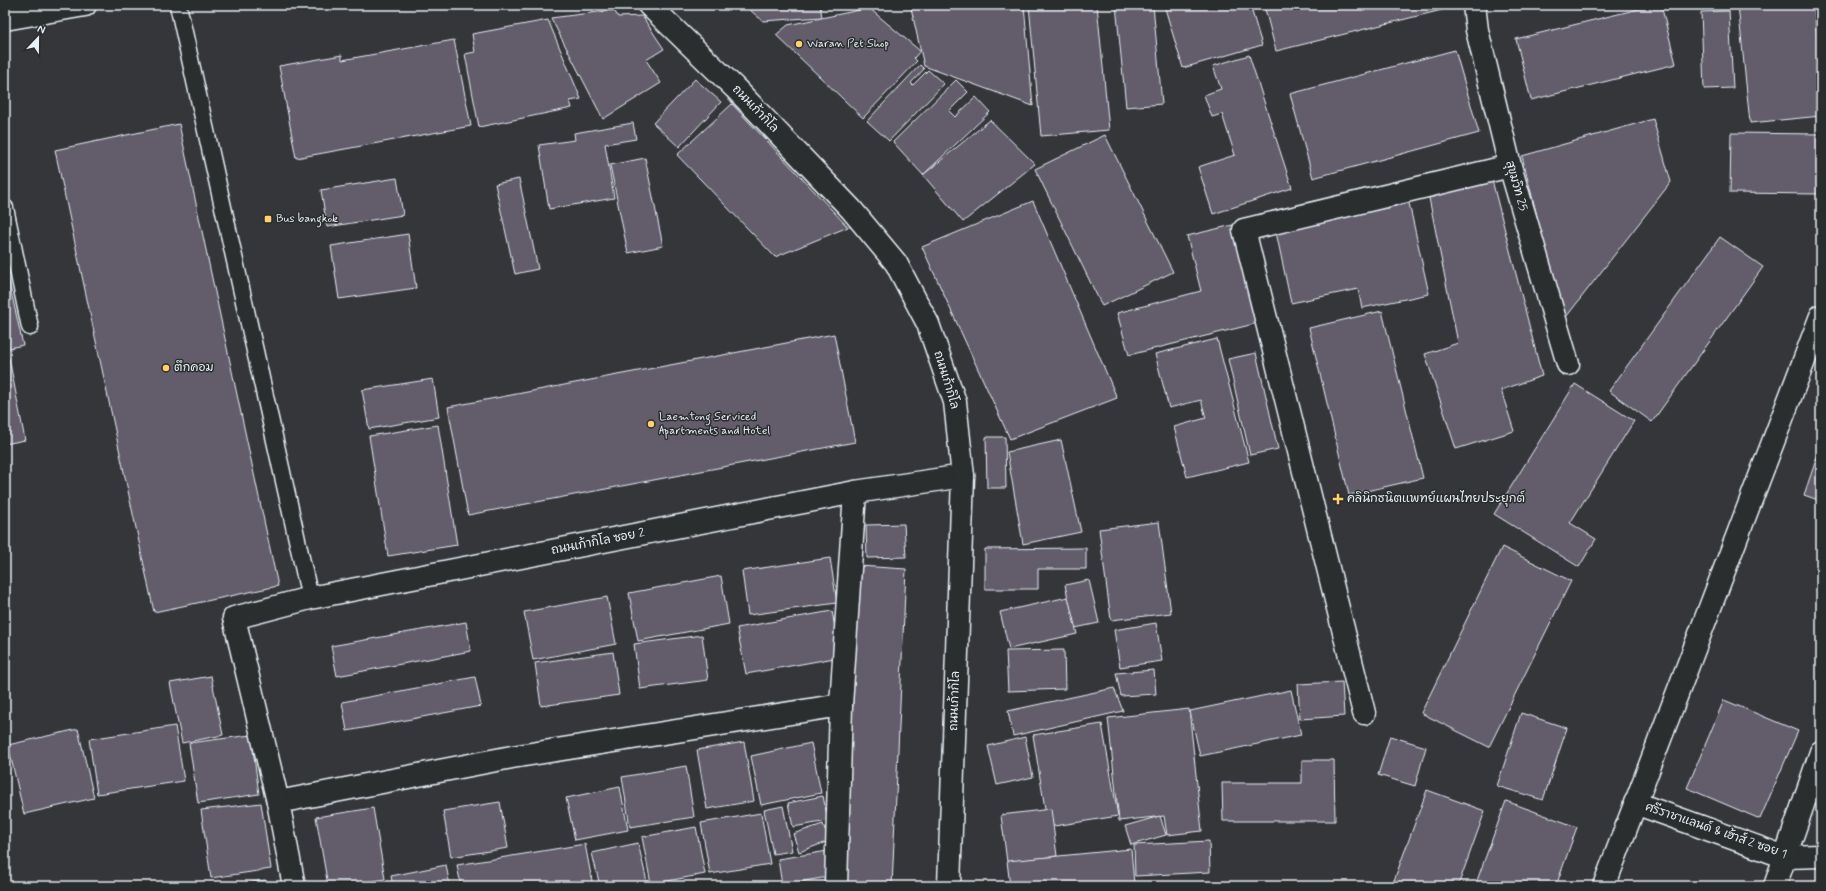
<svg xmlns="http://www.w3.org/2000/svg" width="1826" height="891" viewBox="0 0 1826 891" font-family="Mynerve,'Playpen Sans Thai',sans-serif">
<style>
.building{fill:#635b6b;stroke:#e8f1f8}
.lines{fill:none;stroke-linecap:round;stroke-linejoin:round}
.service-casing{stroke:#e8f1f8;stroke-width:19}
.minor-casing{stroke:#e8f1f8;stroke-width:25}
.secondary-casing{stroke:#e8f1f8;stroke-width:25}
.trunk-casing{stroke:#e8f1f8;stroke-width:25}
.service{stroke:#2a2d2e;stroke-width:16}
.minor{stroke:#2a2d2e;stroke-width:22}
.secondary{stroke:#2a2d2e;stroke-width:22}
.trunk{stroke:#2a2d2e;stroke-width:22}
.poi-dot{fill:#ffd166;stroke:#2a2d2e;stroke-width:1.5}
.labels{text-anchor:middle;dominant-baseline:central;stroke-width:3;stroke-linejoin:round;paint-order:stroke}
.poi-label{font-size:12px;fill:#e8f1f8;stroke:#2a2d2e;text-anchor:start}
.street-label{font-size:12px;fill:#e8f1f8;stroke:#2a2d2e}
</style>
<rect width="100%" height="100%" fill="#35363a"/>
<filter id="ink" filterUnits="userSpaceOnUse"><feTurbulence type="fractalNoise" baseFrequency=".025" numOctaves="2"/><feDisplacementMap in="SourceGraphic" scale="8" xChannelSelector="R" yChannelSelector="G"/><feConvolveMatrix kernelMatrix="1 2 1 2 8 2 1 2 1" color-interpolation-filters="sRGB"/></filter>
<g filter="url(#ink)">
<g class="building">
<path d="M 744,5 L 820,5 L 822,17 L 763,21 Z"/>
<path d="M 930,5 L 1024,5 L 1033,106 L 924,66 L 911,8 Z"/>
<path d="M 1029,5 L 1097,5 L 1109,130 L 1041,136 Z"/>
<path d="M 1116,5 L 1153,5 L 1162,104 L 1126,107 Z"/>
<path d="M 1164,5 L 1250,5 L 1262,45 L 1183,68 Z"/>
<path d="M 1264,5 L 1444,5 L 1446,9 L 1276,51 Z"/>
<path d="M 1655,5 L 1661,5 L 1676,64 L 1531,100 L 1516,39 Z"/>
<path d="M 1738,5 L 1814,5 L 1821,76 L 1821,116 L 1750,123 Z"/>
<path d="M 869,8 L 920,51 L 914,58 L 917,61 L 863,118 L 776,35 L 788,25 Z"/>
<path d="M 614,10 L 618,17 L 642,16 L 664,49 L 646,60 L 661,83 L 603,119 L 551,18 Z"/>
<path d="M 1729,11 L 1733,88 L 1704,89 L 1701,12 Z"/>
<path d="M 548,20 L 581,99 L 570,101 L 572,108 L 479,127 L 465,54 L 475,52 L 472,34 Z"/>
<path d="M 454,40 L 471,126 L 296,158 L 279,66 L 342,55 L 342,60 Z"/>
<path d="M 1455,50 L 1479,133 L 1313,178 L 1290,94 Z"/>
<path d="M 1249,55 L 1292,188 L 1213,214 L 1198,167 L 1235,155 L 1222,114 L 1212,117 L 1204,95 L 1221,89 L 1213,66 Z"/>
<path d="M 920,65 L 924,69 L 911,83 L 913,85 L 928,70 L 944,84 L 889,141 L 867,121 Z"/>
<path d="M 695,79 L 721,102 L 679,147 L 653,123 Z"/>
<path d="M 956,80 L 968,92 L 949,111 L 955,117 L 976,97 L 990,112 L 923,175 L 893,142 Z"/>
<path d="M 732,104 L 848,227 L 775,257 L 677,155 Z"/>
<path d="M 1653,119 L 1671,182 L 1563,321 L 1522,156 Z"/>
<path d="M 990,120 L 1035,164 L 963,222 L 923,175 Z"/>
<path d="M 633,123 L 636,139 L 605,144 L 614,198 L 549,209 L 539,145 L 575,140 L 574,133 Z"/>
<path d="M 179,124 L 278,586 L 154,612 L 55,150 Z"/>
<path d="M 1731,133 L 1821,134 L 1821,194 L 1730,193 Z"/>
<path d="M 1105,135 L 1173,272 L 1102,306 L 1035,169 Z"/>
<path d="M 645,158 L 663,246 L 628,253 L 610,165 Z"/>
<path d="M 397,178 L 403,215 L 327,227 L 321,190 Z"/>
<path d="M 519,179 L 538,269 L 515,274 L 495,184 Z"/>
<path d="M 1492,180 L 1542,376 L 1501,390 L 1514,431 L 1456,449 L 1425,354 L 1458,343 L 1429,198 Z"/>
<path d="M 1033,201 L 1117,398 L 1010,439 L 922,247 Z"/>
<path d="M 1409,203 L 1429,294 L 1362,308 L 1358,289 L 1291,303 L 1276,232 Z"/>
<path d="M 1237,224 L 1262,322 L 1129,355 L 1117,313 L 1201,291 L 1187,236 Z"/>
<path d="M 408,234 L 416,288 L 339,299 L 331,246 Z"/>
<path d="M 1720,237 L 1763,267 L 1652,422 L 1609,391 Z"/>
<path d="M 8,278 L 23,345 L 5,349 L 5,279 Z"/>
<path d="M 1382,311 L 1423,478 L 1349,495 L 1309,328 Z"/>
<path d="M 834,334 L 855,442 L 468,515 L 448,407 Z"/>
<path d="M 1217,339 L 1249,462 L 1187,477 L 1174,427 L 1206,418 L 1201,400 L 1169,408 L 1155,354 Z"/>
<path d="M 1256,353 L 1278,449 L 1250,455 L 1228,359 Z"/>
<path d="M 9,358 L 25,440 L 5,444 L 5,359 Z"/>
<path d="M 433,379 L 439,417 L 369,429 L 362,390 Z"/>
<path d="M 1575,384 L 1634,421 L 1570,523 L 1596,539 L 1579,567 L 1494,514 Z"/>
<path d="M 438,425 L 457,545 L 388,556 L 369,436 Z"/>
<path d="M 986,437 L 1005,437 L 1006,488 L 987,488 Z"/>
<path d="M 1061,440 L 1081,532 L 1023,544 L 1007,452 Z"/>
<path d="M 1821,445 L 1821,501 L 1804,495 Z"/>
<path d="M 1159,522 L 1171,613 L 1111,620 L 1099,529 Z"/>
<path d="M 904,524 L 906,557 L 867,558 L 866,525 Z"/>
<path d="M 1502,547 L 1571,581 L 1489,747 L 1421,713 Z"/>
<path d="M 1086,548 L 1086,569 L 1038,569 L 1038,589 L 985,589 L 985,549 Z"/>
<path d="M 830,558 L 837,603 L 748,615 L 742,571 Z"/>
<path d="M 859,566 L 906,569 L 892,886 L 844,886 Z"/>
<path d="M 721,576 L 729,624 L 638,641 L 629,593 Z"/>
<path d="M 1089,580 L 1099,623 L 1075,628 L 1065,585 Z"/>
<path d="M 607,597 L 616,644 L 533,660 L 524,612 Z"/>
<path d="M 1068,597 L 1077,634 L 1009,649 L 1000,612 Z"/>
<path d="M 832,611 L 840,657 L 746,674 L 737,628 Z"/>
<path d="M 466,622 L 471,651 L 337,676 L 331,646 Z"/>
<path d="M 1156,623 L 1162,661 L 1120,667 L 1114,630 Z"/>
<path d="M 702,635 L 708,680 L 640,689 L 634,644 Z"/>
<path d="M 1064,650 L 1065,689 L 1008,691 L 1006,651 Z"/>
<path d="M 613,652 L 619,695 L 541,706 L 535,663 Z"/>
<path d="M 1154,670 L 1156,694 L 1121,696 L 1116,673 Z"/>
<path d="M 211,676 L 223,735 L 182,743 L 170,683 Z"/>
<path d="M 475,677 L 481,706 L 347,731 L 342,702 Z"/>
<path d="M 1342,682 L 1344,716 L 1300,719 L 1298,684 Z"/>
<path d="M 1114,688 L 1123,711 L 1013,736 L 1008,711 Z"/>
<path d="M 1291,690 L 1301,735 L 1200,756 L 1190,711 Z"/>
<path d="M 1724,700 L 1798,731 L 1760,819 L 1687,788 Z"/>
<path d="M 1189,709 L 1202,831 L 1167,835 L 1164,816 L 1119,821 L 1108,718 Z"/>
<path d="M 1521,713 L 1567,728 L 1543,800 L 1497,786 Z"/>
<path d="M 1102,724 L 1118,816 L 1048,827 L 1033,735 Z"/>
<path d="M 175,726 L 184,781 L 97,794 L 89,739 Z"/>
<path d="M 78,729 L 94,798 L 24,814 L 8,745 Z"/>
<path d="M 251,735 L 259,794 L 198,803 L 189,743 Z"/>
<path d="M 1390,736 L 1426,747 L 1415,786 L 1378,775 Z"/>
<path d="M 1025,737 L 1033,777 L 997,785 L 988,746 Z"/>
<path d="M 744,742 L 754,801 L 707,809 L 697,750 Z"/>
<path d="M 811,743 L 821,793 L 761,805 L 751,756 Z"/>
<path d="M 1302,760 L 1334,760 L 1335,821 L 1223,821 L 1222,783 L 1302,783 Z"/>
<path d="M 686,766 L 694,817 L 630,827 L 622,777 Z"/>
<path d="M 620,787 L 628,830 L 575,840 L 566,798 Z"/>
<path d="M 1427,790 L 1485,811 L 1458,886 L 1392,886 Z"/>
<path d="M 823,796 L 828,821 L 793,827 L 788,803 Z"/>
<path d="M 1506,801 L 1577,827 L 1556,886 L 1475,886 Z"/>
<path d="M 500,802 L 508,848 L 451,857 L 443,811 Z"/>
<path d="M 261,803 L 271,869 L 211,878 L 201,810 Z"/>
<path d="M 783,806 L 792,851 L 773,854 L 764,810 Z"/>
<path d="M 373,808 L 385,879 L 345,886 L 328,886 L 316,817 Z"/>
<path d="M 1051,809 L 1057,856 L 1007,862 L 1001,815 Z"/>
<path d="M 761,813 L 770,864 L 710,874 L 701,823 Z"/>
<path d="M 1160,816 L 1166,835 L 1131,845 L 1125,826 Z"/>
<path d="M 823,824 L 829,841 L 799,852 L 793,834 Z"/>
<path d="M 696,827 L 705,874 L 651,884 L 642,837 Z"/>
<path d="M 1209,841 L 1210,872 L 1135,876 L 1134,845 Z"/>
<path d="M 638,843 L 648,886 L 600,886 L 592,853 Z"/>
<path d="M 585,844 L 593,886 L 461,886 L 457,865 Z"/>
<path d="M 1131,849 L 1134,884 L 1119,886 L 1010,886 L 1007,861 Z"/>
<path d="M 828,851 L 833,876 L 782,885 L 778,859 Z"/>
<path d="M 446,865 L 450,886 L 393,886 L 391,876 Z"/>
<path d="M 265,880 L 266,886 L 229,886 Z"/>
</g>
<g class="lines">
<g class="service-casing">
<g id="service">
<path d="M 178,5 L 310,598"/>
<path d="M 5,208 L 30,327"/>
</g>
</g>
<g class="minor-casing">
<g id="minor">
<path d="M 1474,5 L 1477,30 L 1510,166 L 1568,364"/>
<path d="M 1364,713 L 1244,230 L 1510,166"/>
<path d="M 278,802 L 512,757 L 841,705"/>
<path d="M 1635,803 L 1785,857 L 1821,856"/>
<path d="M 294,886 L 278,802 L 234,618 L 310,598 L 855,492 L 963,476"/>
<path d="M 836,886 L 841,705 L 855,492"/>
<path d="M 1604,886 L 1821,316"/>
<path d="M 1775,886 L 1821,752"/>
</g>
</g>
<g class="secondary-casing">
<path id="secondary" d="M 649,5 L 735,88 L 851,209 L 896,263 L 928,324 L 955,402 L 963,476 L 949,886"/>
</g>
<g class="trunk-casing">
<path id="trunk" d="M 5,19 L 85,5"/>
</g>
<use href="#service" class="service"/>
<use href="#minor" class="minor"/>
<use href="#secondary" class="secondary"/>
<use href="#trunk" class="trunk"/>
</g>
</g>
<g class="poi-dot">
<circle cx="799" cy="44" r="4"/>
<rect x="264" y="215" width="8" height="8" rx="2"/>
<circle cx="166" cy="368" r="4"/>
<circle cx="651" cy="424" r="4"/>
<path d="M1336 493h4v4h4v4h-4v4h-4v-4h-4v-4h4z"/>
</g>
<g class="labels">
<g class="poi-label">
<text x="807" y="44">Waran Pet Shop</text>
<text x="276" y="219">Bus bangkok</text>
<text x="174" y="368">ตึกคอม</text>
<text x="659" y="417">Laemtong Serviced<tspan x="659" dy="14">Apartments and Hotel</tspan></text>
<text x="1347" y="499">คลินิกธนิตแพทย์แผนไทยประยุกต์</text>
</g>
<g class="street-label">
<text transform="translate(755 109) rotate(46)">ถนนเก้ากิโล</text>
<text transform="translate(1516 186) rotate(74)">สุขุมวิท 25</text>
<text transform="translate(946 380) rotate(73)">ถนนเก้ากิโล</text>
<text transform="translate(598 542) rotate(-11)">ถนนเก้ากิโล ซอย 2</text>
<text transform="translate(955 701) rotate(-88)">ถนนเก้ากิโล</text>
<text transform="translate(1716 831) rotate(19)">ศรีราชาแลนด์ &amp; เฮ้าส์ 2 ซอย 1</text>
</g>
</g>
<rect width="1826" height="891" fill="none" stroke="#2a2d2e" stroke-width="20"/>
<rect x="10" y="10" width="1806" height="871" fill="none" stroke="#e8f1f8" stroke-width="1.5" filter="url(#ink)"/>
<g transform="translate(38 38) rotate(22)" stroke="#2a2d2e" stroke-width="3" paint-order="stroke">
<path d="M0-3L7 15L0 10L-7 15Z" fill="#e8f1f8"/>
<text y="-6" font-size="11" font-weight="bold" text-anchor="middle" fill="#e8f1f8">N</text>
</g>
</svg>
